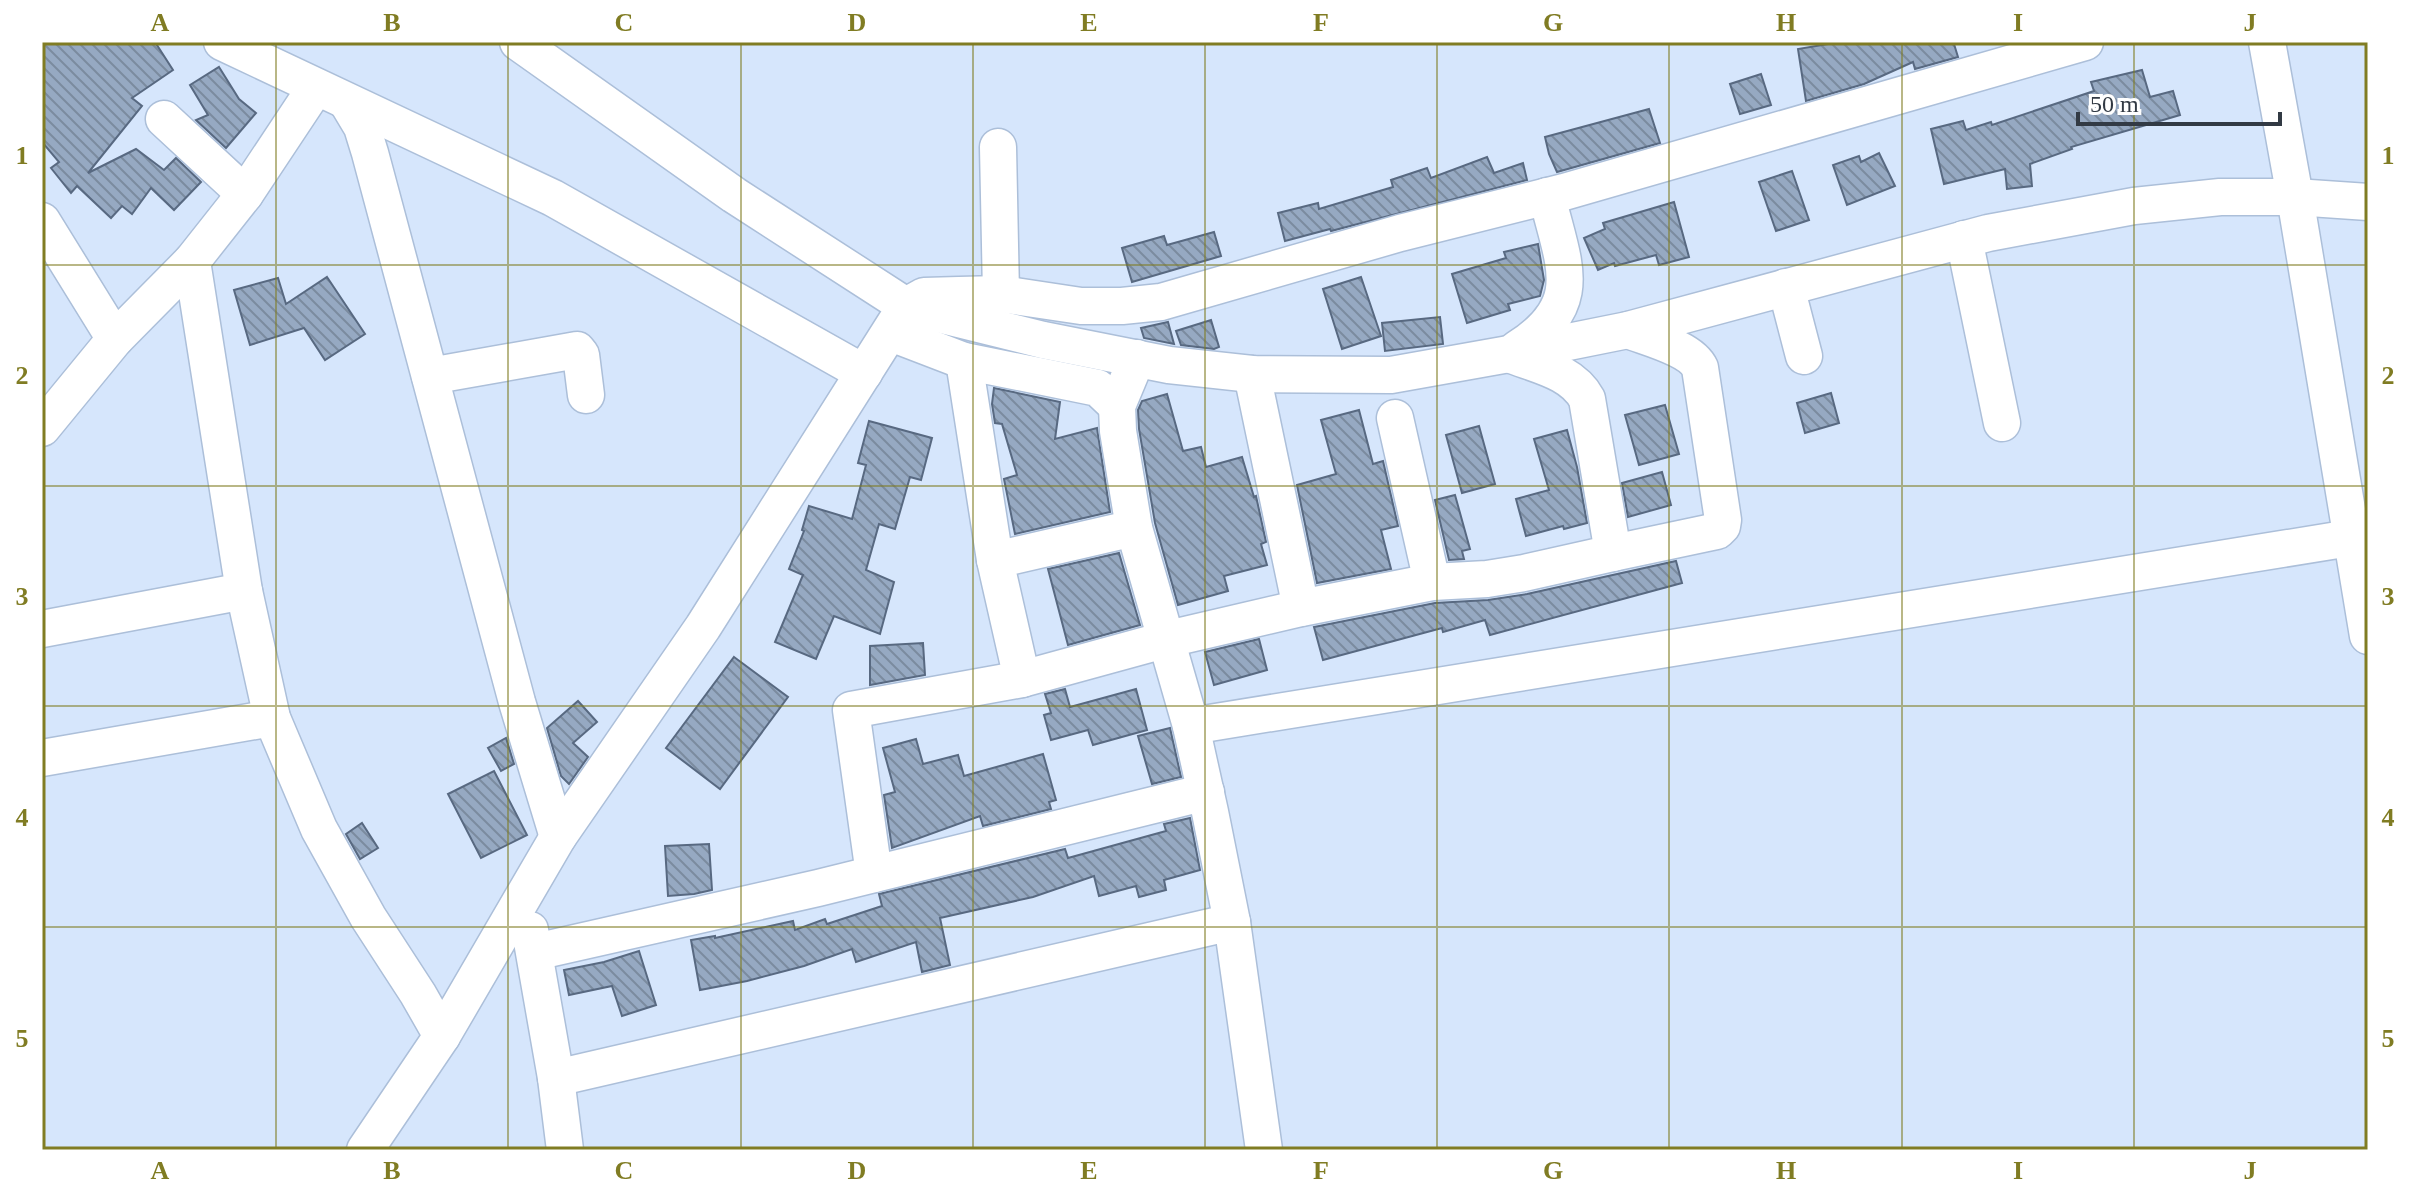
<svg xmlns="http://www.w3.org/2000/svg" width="2410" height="1192" viewBox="0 0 2410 1192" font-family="Georgia,serif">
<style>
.building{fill:url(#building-back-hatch);stroke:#586981;stroke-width:2}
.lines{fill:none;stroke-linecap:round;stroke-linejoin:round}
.minor-casing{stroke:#acbfd9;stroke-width:39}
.minor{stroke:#fff;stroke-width:36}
.grid{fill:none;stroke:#807c23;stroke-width:2;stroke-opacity:0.55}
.neatline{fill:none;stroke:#807c23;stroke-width:3}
.grid-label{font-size:26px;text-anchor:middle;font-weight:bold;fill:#807c23}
</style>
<defs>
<pattern id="building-back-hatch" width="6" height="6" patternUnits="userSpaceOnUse" patternTransform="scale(2)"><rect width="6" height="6" fill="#96a9c2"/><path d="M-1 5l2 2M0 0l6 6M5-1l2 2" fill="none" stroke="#7b8b9f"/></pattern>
</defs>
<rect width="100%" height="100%" fill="#d6e6fc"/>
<g class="building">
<path d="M 42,42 L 155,42 L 173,70 L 132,98 L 142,106 L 88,173 L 136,149 L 164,170 L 176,158 L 201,182 L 174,210 L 151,188 L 132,214 L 122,206 L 111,218 L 77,186 L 71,193 L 51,168 L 59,162 L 42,142 Z"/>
<path d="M 1840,42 L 1960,42 L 1954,44 L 1958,57 L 1915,69 L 1913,62 L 1864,84 L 1806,101 L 1798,49 Z"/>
<path d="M 219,67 L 239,99 L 256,113 L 226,148 L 196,120 L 208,115 L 190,85 Z"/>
<path d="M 2142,70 L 2150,97 L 2173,91 L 2180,115 L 2071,147 L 2072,149 L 2030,164 L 2032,186 L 2007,189 L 2005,169 L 1944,184 L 1931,129 L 1963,121 L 1966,130 L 1991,122 L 1992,125 L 2094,91 L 2091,82 Z"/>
<path d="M 1761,74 L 1771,105 L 1740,114 L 1730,84 Z"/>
<path d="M 1649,109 L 1660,143 L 1557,172 L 1549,154 L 1545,137 Z"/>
<path d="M 1879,153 L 1895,186 L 1847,205 L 1833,165 L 1859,156 L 1861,162 Z"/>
<path d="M 1487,157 L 1494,173 L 1523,163 L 1527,180 L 1331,231 L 1330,229 L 1285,241 L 1278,213 L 1318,203 L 1319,209 L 1393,187 L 1391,180 L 1427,168 L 1431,178 Z"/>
<path d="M 1792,171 L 1809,220 L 1776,231 L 1759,182 Z"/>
<path d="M 1674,202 L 1689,257 L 1659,265 L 1656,255 L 1615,266 L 1614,263 L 1598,270 L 1584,238 L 1605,229 L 1603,223 Z"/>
<path d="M 1214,232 L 1221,256 L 1132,282 L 1122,248 L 1164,236 L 1167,245 Z"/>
<path d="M 1538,244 L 1544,280 L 1540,296 L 1508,304 L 1510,310 L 1467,323 L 1452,274 L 1506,258 L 1504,252 Z"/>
<path d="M 327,277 L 365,334 L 325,360 L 304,328 L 250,345 L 234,290 L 278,278 L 286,304 Z"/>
<path d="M 1361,277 L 1381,336 L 1342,349 L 1323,289 Z"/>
<path d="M 1440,317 L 1443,344 L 1385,351 L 1382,323 Z"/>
<path d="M 1211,320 L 1219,347 L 1214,349 L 1181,345 L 1176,331 Z"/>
<path d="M 1168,322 L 1174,344 L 1144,338 L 1141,328 Z"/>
<path d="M 994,388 L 1060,402 L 1055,439 L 1097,428 L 1110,512 L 1015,534 L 1004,479 L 1017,475 L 1002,424 L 995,423 L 992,404 Z"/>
<path d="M 1831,393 L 1839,423 L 1805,433 L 1797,403 Z"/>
<path d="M 1167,394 L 1183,451 L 1201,447 L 1206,467 L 1242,457 L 1254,497 L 1256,496 L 1266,542 L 1261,544 L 1267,565 L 1224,576 L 1228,591 L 1178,605 L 1155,523 L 1139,429 L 1138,410 L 1142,401 Z"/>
<path d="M 1665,405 L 1679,454 L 1639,465 L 1625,415 Z"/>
<path d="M 1359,410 L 1373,464 L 1383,461 L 1398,526 L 1381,530 L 1391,569 L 1317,583 L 1297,485 L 1336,474 L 1321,420 Z"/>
<path d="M 869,421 L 932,438 L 921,480 L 910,477 L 895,529 L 879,524 L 866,570 L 894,582 L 880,634 L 834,616 L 816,659 L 775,642 L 803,575 L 789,569 L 804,531 L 802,530 L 809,506 L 852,519 L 866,465 L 858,463 Z"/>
<path d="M 1479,426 L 1495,484 L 1462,493 L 1446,435 Z"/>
<path d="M 1567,430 L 1577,467 L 1587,523 L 1564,529 L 1563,526 L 1526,536 L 1516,499 L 1549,490 L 1534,439 Z"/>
<path d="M 1662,472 L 1671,505 L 1628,517 L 1622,483 Z"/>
<path d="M 1455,495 L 1470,549 L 1462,551 L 1464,559 L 1449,560 L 1435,500 Z"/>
<path d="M 1119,553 L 1140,625 L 1068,645 L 1048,569 Z"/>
<path d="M 1676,561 L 1682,583 L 1490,635 L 1485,620 L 1443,632 L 1442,628 L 1323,660 L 1314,627 L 1435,603 L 1488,600 L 1527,594 Z"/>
<path d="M 1259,639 L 1267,670 L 1214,685 L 1205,652 Z"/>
<path d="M 923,643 L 925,675 L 870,685 L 870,646 Z"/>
<path d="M 734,657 L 788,697 L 720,789 L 666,748 Z"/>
<path d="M 1065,689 L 1070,707 L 1136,689 L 1147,730 L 1093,745 L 1088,730 L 1051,740 L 1044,715 L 1051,713 L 1045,694 Z"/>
<path d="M 578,701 L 597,722 L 573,743 L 588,757 L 569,784 L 561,776 L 547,728 Z"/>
<path d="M 1170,728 L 1181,777 L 1152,784 L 1138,736 Z"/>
<path d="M 506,738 L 514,764 L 501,771 L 488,748 Z"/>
<path d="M 916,739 L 923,764 L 958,755 L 964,776 L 1043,754 L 1056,800 L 1049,802 L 1051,809 L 983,826 L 980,816 L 892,848 L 884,795 L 895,792 L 883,748 Z"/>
<path d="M 494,771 L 527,835 L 481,858 L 448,794 Z"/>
<path d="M 1190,818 L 1200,870 L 1164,880 L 1166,890 L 1139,897 L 1136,886 L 1099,896 L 1094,876 L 1033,897 L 940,918 L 950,965 L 922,972 L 916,942 L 856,962 L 852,949 L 804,966 L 747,981 L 700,990 L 691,940 L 715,936 L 715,938 L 793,921 L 795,930 L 825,919 L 827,924 L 882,906 L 879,894 L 1065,849 L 1068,858 L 1166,831 L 1164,824 Z"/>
<path d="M 362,823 L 378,848 L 360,859 L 346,834 Z"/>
<path d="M 709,844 L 712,890 L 694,894 L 668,896 L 665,846 Z"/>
<path d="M 639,951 L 656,1005 L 622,1016 L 612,986 L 569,995 L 564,970 L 604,962 Z"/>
</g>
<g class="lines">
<g class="minor-casing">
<g id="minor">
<path d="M 222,42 L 553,198 L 864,373"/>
<path d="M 518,42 L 734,195 L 906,306 L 1043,340 L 1169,365 L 1252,374 L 1391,375 L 1509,354 L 1628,330 L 1988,233 L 2134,206 L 2220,197 L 2295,197 L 2368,202"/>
<path d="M 2267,42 L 2295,197 L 2368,636"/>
<path d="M 347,102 L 362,127 L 370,153 L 517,702 L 558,837"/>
<path d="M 164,119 L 245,194"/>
<path d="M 998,147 L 1001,294"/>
<path d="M 42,221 L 115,339"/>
<path d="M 1964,239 L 2002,423"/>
<path d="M 192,261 L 244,591 L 272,718 L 319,829 L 368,917 L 418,994 L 442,1036"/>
<path d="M 1786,287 L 1804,356"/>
<path d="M 891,333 L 964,361 L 1098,388 L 1117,406"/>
<path d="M 1517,349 C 1588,304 1563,264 1547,196"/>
<path d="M 1137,358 L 1117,406 L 1118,431 L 1134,528 L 1191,726 L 1210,812 L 1232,922 L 1264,1150"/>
<path d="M 964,361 L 995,560 L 1022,679"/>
<path d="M 1252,374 L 1301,608"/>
<path d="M 430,376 L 577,350 L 581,355 L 586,395"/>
<path d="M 1395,418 L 1432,582"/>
<path d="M 42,428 L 115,339 L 192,261 L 245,194 L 316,87"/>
<path d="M 1613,553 L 1717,531 L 1722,526 L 1723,520 L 1700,368 C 1691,348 1648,338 1628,330"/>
<path d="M 995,560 L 1134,528"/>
<path d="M 42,629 L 244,591"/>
<path d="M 1191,726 L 2350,538"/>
<path d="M 42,758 L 272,718"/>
<path d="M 874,874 L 851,710 L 1022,679 L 1168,639 L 1301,608 L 1432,582 L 1487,579 L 1524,573 L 1613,553 L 1587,399 C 1572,371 1536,365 1509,354"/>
<path d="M 530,930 L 556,1078 L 565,1150"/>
<path d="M 535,952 L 818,888 L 1206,792"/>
<path d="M 556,1078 L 1232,922"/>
<path d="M 365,1150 L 442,1036 L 558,837 L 703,627 L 906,306 L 924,296 L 959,295 L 1001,294 L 1081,306 L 1122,306 L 1161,302 L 1400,233 L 1564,192 L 2085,42"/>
</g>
</g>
<use href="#minor" class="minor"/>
</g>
<path class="grid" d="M 276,42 L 276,1150M 508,42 L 508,1150M 741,42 L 741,1150M 973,42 L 973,1150M 1205,42 L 1205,1150M 1437,42 L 1437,1150M 1669,42 L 1669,1150M 1902,42 L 1902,1150M 2134,42 L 2134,1150M 42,265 L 2368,265M 42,486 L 2368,486M 42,706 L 2368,706M 42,927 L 2368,927"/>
<rect width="2410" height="1192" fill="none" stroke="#ffffff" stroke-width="88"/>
<path d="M2078 112v12h202v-12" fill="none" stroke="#323a44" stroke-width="4"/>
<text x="2090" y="112" font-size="24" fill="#323a44" stroke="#ffffff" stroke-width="6" paint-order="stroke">50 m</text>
<rect x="44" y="44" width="2322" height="1104" class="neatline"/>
<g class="grid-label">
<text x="160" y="31">A</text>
<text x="392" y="31">B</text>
<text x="624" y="31">C</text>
<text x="857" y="31">D</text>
<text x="1089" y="31">E</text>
<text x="1321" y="31">F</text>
<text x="1553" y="31">G</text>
<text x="1786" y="31">H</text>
<text x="2018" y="31">I</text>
<text x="2250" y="31">J</text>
<text x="22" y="164">1</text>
<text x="2388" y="164">1</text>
<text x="22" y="384">2</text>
<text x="2388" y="384">2</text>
<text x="22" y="605">3</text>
<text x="2388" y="605">3</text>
<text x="22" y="826">4</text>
<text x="2388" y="826">4</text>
<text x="22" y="1047">5</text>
<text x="2388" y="1047">5</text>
<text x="160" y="1179">A</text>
<text x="392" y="1179">B</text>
<text x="624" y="1179">C</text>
<text x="857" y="1179">D</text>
<text x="1089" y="1179">E</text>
<text x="1321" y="1179">F</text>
<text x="1553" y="1179">G</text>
<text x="1786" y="1179">H</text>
<text x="2018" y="1179">I</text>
<text x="2250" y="1179">J</text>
</g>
</svg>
